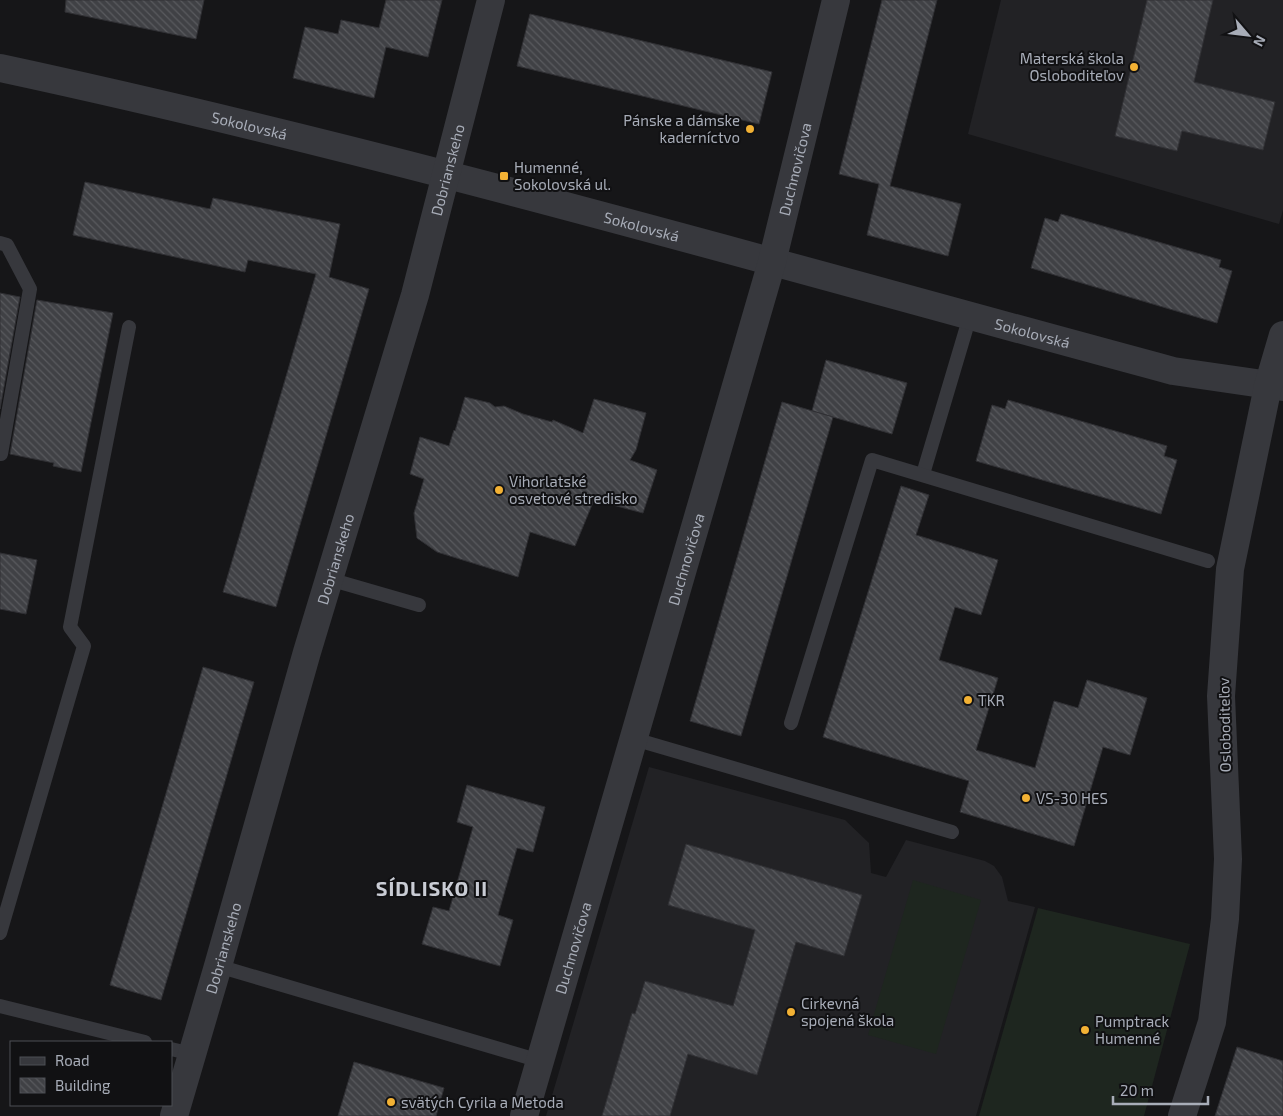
<svg xmlns="http://www.w3.org/2000/svg" width="1283" height="1116" viewBox="0 0 1283 1116" font-family="'Exo 2',sans-serif">
<style>
.built{fill:#222225}
.pitch{fill:#1e261f}
.building{fill:url(#building-back-hatch);stroke:#303034}
.lines{fill:none;stroke-linecap:round;stroke-linejoin:round}
.lane{stroke:#37383d;stroke-width:14}
.street{stroke:#37383d;stroke-width:28}
.poi-dot{fill:#f2b134;stroke:#111113;stroke-width:2}
.labels{text-anchor:middle;dominant-baseline:central;stroke-width:4;stroke-linejoin:round;paint-order:stroke}
.poi-label{font-size:15px;fill:#a8adb8;stroke:#111113;text-anchor:start}
.street-label{font-size:15px;fill:#a8adb8;stroke:#111113}
.district-label{font-size:20px;font-weight:bold;letter-spacing:1px;fill:#c9ccd4;stroke:#111113}
</style>
<defs>
<pattern id="building-back-hatch" width="6" height="6" patternUnits="userSpaceOnUse" patternTransform="scale(1.25)"><rect width="6" height="6" fill="#404145"/><path d="M-1 5l2 2M0 0l6 6M5-1l2 2" fill="none" stroke="#595a5e"/></pattern>
</defs>
<rect width="100%" height="100%" fill="#161618"/>
<g class="built">
<path d="M 1001,0 L 1283,0 L 1283,210 L 1279,224 L 968,134 Z"/>
<path d="M 649,767 L 845,820 L 869,843 L 871,873 L 886,877 L 906,840 L 985,861 L 994,866 L 1002,877 L 1008,901 L 1035,907 L 976,1116 L 546,1116 Z"/>
</g>
<g class="pitch">
<path d="M 913,880 L 981,900 L 936,1054 L 868,1035 Z"/>
<path d="M 1038,908 L 1190,944 L 1144,1116 L 979,1116 Z"/>
</g>
<g class="building">
<path d="M 66,0 L 204,0 L 196,39 L 65,12 Z"/>
<path d="M 386,0 L 442,0 L 428,57 L 386,47 L 374,98 L 293,78 L 305,27 L 338,34 L 341,20 L 379,28 Z"/>
<path d="M 882,0 L 937,0 L 890,186 L 961,204 L 948,256 L 867,235 L 879,184 L 839,174 Z"/>
<path d="M 1147,0 L 1213,0 L 1194,82 L 1275,102 L 1263,150 L 1182,131 L 1177,151 L 1115,136 Z"/>
<path d="M 530,14 L 772,72 L 759,124 L 517,66 Z"/>
<path d="M 85,182 L 210,209 L 213,198 L 340,224 L 329,277 L 369,289 L 276,607 L 223,592 L 316,274 L 248,260 L 245,272 L 73,235 Z"/>
<path d="M 1061,214 L 1221,260 L 1219,267 L 1232,271 L 1217,323 L 1031,268 L 1045,218 L 1058,222 Z"/>
<path d="M 0,293 L 20,297 L 0,409 Z"/>
<path d="M 37,300 L 113,313 L 81,472 L 53,466 L 54,463 L 10,454 Z"/>
<path d="M 826,360 L 907,383 L 892,434 L 812,411 Z"/>
<path d="M 465,397 L 490,403 L 495,407 L 504,406 L 523,414 L 552,422 L 553,420 L 583,433 L 594,399 L 646,413 L 636,450 L 630,460 L 657,470 L 643,513 L 594,500 L 575,546 L 530,532 L 518,577 L 437,552 L 417,538 L 414,513 L 424,479 L 410,474 L 420,437 L 449,446 L 454,430 L 455,431 Z"/>
<path d="M 1008,400 L 1167,446 L 1164,456 L 1177,460 L 1161,514 L 976,461 L 992,405 L 1005,409 Z"/>
<path d="M 782,402 L 833,417 L 741,736 L 690,721 Z"/>
<path d="M 901,486 L 929,495 L 916,535 L 998,560 L 981,615 L 955,607 L 939,660 L 998,678 L 976,750 L 1035,768 L 1054,701 L 1078,708 L 1087,680 L 1147,698 L 1130,755 L 1103,747 L 1074,846 L 960,812 L 969,781 L 823,737 Z"/>
<path d="M 0,553 L 37,560 L 26,614 L 0,609 Z"/>
<path d="M 203,667 L 254,682 L 161,1000 L 110,985 Z"/>
<path d="M 467,785 L 545,807 L 533,852 L 517,848 L 498,915 L 513,920 L 500,966 L 422,944 L 433,907 L 449,911 L 473,827 L 457,822 Z"/>
<path d="M 686,844 L 862,895 L 844,956 L 796,942 L 757,1075 L 688,1054 L 670,1116 L 602,1116 L 632,1013 L 635,1014 L 645,981 L 733,1006 L 755,930 L 668,905 Z"/>
<path d="M 1237,1047 L 1283,1061 L 1283,1116 L 1215,1116 Z"/>
<path d="M 354,1062 L 444,1088 L 436,1116 L 338,1116 Z"/>
</g>
<g class="lines">
<g class="lane">
<path d="M 0,243 L 7,245 L 30,289 L 1,454"/>
<path d="M 923,474 L 970,316"/>
<path d="M 329,579 L 419,605"/>
<path d="M 791,723 L 872,460 L 1208,561"/>
<path d="M 634,739 L 952,832"/>
<path d="M 0,933 L 84,646 L 70,627 L 129,327"/>
<path d="M 218,966 L 540,1061"/>
<path d="M 0,1006 L 145,1042"/>
<path d="M 171,1049 L 192,1054"/>
</g>
<g class="street">
<path id="s1" d="M 0,68 C 395,153 783,266 1173,371 L 1283,387"/>
<path id="s2" d="M 174,1116 L 218,966 L 307,652 L 415,295 L 491,0"/>
<path id="s3" d="M 524,1116 L 772,262 L 836,0"/>
<path d="M 1182,1116 L 1212,1022 L 1225,919 L 1228,859 L 1221,696 L 1230,569 L 1268,386 L 1283,335"/>
</g>
</g>
<g class="poi-dot">
<circle cx="1134" cy="67" r="5"/>
<circle cx="750" cy="129" r="5"/>
<rect x="499" y="171" width="10" height="10" rx="2.5"/>
<circle cx="499" cy="490" r="5"/>
<circle cx="968" cy="700" r="5"/>
<circle cx="1026" cy="798" r="5"/>
<circle cx="791" cy="1012" r="5"/>
<circle cx="1085" cy="1030" r="5"/>
<circle cx="391" cy="1102" r="5"/>
</g>
<g class="labels">
<g class="poi-label">
<text x="1124" y="58" text-anchor="end">Materská škola<tspan x="1124" dy="17">Osloboditeľov</tspan></text>
<text x="740" y="120" text-anchor="end">Pánske a dámske<tspan x="740" dy="17">kaderníctvo</tspan></text>
<text x="514" y="167">Humenné,<tspan x="514" dy="17">Sokolovská ul.</tspan></text>
<text x="509" y="481">Vihorlatské<tspan x="509" dy="17">osvetové stredisko</tspan></text>
<text x="978" y="700">TKR</text>
<text x="1036" y="798">VS-30 HES</text>
<text x="801" y="1003">Cirkevná<tspan x="801" dy="17">spojená škola</tspan></text>
<text x="1095" y="1021">Pumptrack<tspan x="1095" dy="17">Humenné</tspan></text>
<text x="401" y="1102">svätých Cyrila a Metoda</text>
</g>
<g class="street-label">
<text stroke="none"><textPath href="#s1" startOffset="256">Sokolovská</textPath></text>
<text stroke="none"><textPath href="#s2" startOffset="985">Dobrianskeho</textPath></text>
<text stroke="none"><textPath href="#s3" startOffset="985">Duchnovičova</textPath></text>
<text stroke="none"><textPath href="#s1" startOffset="661">Sokolovská</textPath></text>
<text stroke="none"><textPath href="#s1" startOffset="1066">Sokolovská</textPath></text>
<text stroke="none"><textPath href="#s2" startOffset="580">Dobrianskeho</textPath></text>
<text stroke="none"><textPath href="#s3" startOffset="580">Duchnovičova</textPath></text>
<text transform="translate(1224 725) rotate(-91)">Osloboditeľov</text>
<text stroke="none"><textPath href="#s2" startOffset="175">Dobrianskeho</textPath></text>
<text stroke="none"><textPath href="#s3" startOffset="175">Duchnovičova</textPath></text>
</g>
<g class="district-label">
<text x="432" y="888">SÍDLISKO II</text>
</g>
</g>
<rect x="10" y="1041" width="162" height="65" fill="#111113" stroke="#4d4f55"/>
<rect x="20" y="1057" width="25" height="8" fill="#37383d" stroke="#4d4f55"/>
<text x="55" y="1066" font-size="15" fill="#a8adb8">Road</text>
<rect x="20" y="1078" width="25" height="15" fill="url(#building-back-hatch)" stroke="#4d4f55"/>
<text x="55" y="1091" font-size="15" fill="#a8adb8">Building</text>
<g transform="translate(1248 35) rotate(118)" stroke="#111113" stroke-width="4" paint-order="stroke">
<path d="M0-4L9 19L0 12L-9 19Z" fill="#a8adb8"/>
<text y="-8" font-size="14" font-weight="bold" text-anchor="middle" fill="#a8adb8">N</text>
</g>
<path d="M1113 1096v8h95v-8" fill="none" stroke="#a8adb8" stroke-width="2.5"/>
<text x="1120" y="1096" font-size="15" fill="#a8adb8" stroke="#111113" stroke-width="4" paint-order="stroke">20 m</text>
</svg>
